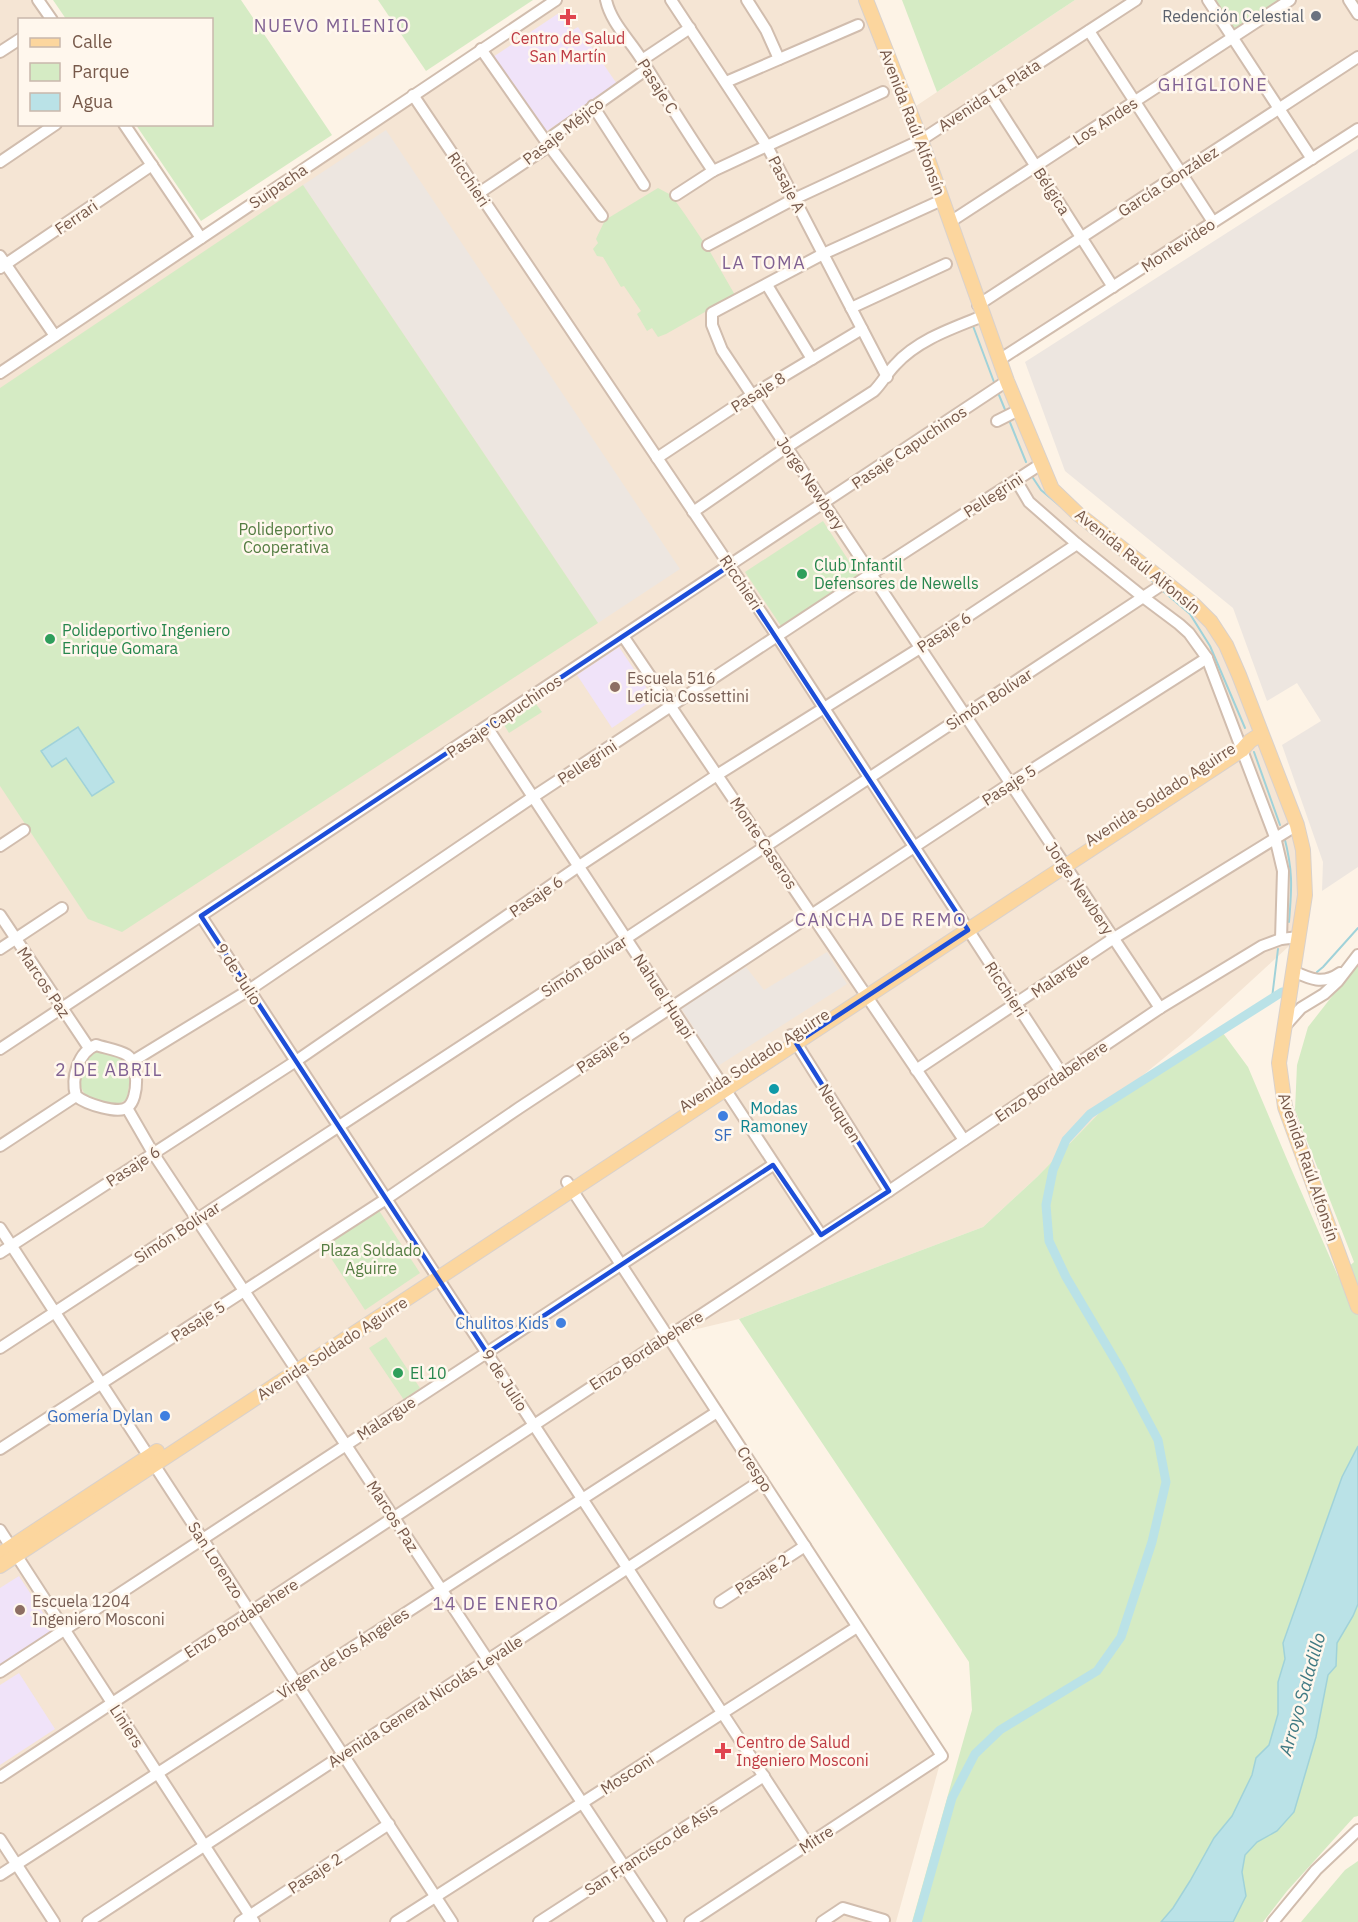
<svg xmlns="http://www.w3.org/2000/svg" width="1358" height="1922" viewBox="0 0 1358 1922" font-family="'IBM Plex Sans',sans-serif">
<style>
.residential{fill:#f5e5d4}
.industrial{fill:#ede6e0}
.education{fill:#f0e3f9}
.green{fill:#d5ebc4}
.water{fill:#bae2e7;stroke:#a0d2d9;stroke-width:1.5}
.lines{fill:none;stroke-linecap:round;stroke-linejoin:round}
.stream{stroke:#a0d2d9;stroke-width:2}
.canal{stroke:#bae2e7;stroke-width:9}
.minor-casing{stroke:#d1bdae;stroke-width:14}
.major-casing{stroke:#d9d1cc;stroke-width:16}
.minor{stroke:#fff;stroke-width:10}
.major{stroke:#fcd69e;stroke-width:14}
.marked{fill:none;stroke:#1d4ed8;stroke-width:4.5;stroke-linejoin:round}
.worship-dot{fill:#6b7280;stroke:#fff7ed;stroke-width:2}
.health-dot{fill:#e0444e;stroke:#fff7ed;stroke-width:2}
.leisure-dot{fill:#2e9e5b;stroke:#fff7ed;stroke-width:2}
.education-dot{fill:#8d6e63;stroke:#fff7ed;stroke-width:2}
.culture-dot{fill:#0f9aa8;stroke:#fff7ed;stroke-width:2}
.shop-dot{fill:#3f7fe0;stroke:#fff7ed;stroke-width:2}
.labels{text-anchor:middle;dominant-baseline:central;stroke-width:5;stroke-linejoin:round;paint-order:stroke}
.worship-label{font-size:16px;fill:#5b616d;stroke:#fff7ed;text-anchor:end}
.health-label{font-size:16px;fill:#be3a42;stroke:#fff7ed}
.street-label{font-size:16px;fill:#77594a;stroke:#fff7ed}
.park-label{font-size:16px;fill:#547d42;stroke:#fff7ed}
.leisure-label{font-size:16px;fill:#27864d;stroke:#fff7ed;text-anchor:start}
.education-label{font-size:16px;fill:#785e54;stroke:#fff7ed;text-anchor:start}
.culture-label{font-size:16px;fill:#0d838f;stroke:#fff7ed}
.shop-label{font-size:16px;fill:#366cbe;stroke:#fff7ed;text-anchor:end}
.neighbourhood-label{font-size:18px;letter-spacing:1.5px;fill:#816293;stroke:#fff7ed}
.water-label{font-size:18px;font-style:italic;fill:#407a83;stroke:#fff7ed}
</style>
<rect width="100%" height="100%" fill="#fdf3e6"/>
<path class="residential" d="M 0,0 L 38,0 L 52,19 L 20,20 L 20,124 L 124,125 L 201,237 L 556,0 L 866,0 L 910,110 L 1075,0 L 1358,0 L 1358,129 L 999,360 L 1052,489 L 1211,622 L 1303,850 L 1299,937 L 1192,1035 L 1109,1103 L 1037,1177 L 983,1227 L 739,1319 L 668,1336 L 942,1756 L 896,1922 L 0,1922 Z"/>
<g class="industrial">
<path d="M 386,130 L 680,569 L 598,623 L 303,185 Z"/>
<path d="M 1358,149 L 1358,867 L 1322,891 L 1323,862 L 1282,745 L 1321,721 L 1297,683 L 1267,701 L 1233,608 L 1065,471 L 1025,362 Z"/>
<path d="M 827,952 L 847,984 L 718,1066 L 681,1008 L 746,967 L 764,990 Z"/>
</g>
<g class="education">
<path d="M 559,13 L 571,31 L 578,27 L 617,84 L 544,133 L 493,57 Z"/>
<path d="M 619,647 L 654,699 L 612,728 L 577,675 Z"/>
<path d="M 19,1576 L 55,1631 L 0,1668 L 0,1588 Z"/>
<path d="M 19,1673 L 55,1729 L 0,1765 L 0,1685 Z"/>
</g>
<g class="green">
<path d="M 53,0 L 241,0 L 332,135 L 201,221 L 136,125 L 212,124 L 212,20 L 66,19 Z"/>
<path d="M 378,0 L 533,0 L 426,71 Z"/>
<path d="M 902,0 L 1075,0 L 937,92 Z"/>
<path d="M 1212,0 L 1284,0 L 1234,32 Z"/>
<path d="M 303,185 L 598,623 L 122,932 L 88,919 L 0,786 L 0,388 Z"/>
<path d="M 658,188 L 671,195 L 684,213 L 709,250 L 735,295 L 666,334 L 658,337 L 652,328 L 647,331 L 637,314 L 641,311 L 624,286 L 621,287 L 603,257 L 597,256 L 593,249 L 598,243 L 596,239 L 605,220 Z"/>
<path d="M 823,521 L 858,575 L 781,626 L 745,572 Z"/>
<path d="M 533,700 L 542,712 L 509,733 L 501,720 Z"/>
<path d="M 1358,963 L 1358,1446 L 1342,1477 L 1283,1643 L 1285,1659 L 1278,1682 L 1278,1714 L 1269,1746 L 1256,1758 L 1252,1775 L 1232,1816 L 1214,1838 L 1190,1881 L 1173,1908 L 1161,1922 L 912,1922 L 972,1710 L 969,1662 L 739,1319 L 983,1227 L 1037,1177 L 1109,1103 L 1220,1029 L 1248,1067 L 1286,1157 L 1338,1276 L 1354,1262 L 1295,1110 L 1297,1065 L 1308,1027 Z"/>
<path d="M 97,1051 L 121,1056 L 131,1070 L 127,1099 L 117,1105 L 86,1097 L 80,1085 L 85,1059 Z"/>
<path d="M 378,1209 L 420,1273 L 365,1310 L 323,1246 Z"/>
<path d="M 386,1337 L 420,1388 L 404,1400 L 369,1348 Z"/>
<path d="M 1358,1604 L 1358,1816 L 1354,1817 L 1287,1891 L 1263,1922 L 1233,1922 L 1246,1896 L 1242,1872 L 1245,1855 L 1257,1842 L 1277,1831 L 1294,1812 L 1316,1737 L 1328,1675 L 1336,1666 L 1337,1643 L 1353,1616 Z"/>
<path d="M 1358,1861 L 1358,1922 L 1301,1922 L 1345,1870 Z"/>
</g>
<g class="water">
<path d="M 78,727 L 114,782 L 92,796 L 66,758 L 52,767 L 41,751 Z"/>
<path d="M 1358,1446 L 1358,1604 L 1353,1616 L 1337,1643 L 1336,1666 L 1328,1675 L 1316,1737 L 1294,1812 L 1277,1831 L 1257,1842 L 1245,1855 L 1242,1872 L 1246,1896 L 1233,1922 L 1161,1922 L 1173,1908 L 1190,1881 L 1214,1838 L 1232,1816 L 1252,1775 L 1256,1758 L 1269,1745 L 1278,1714 L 1278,1682 L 1285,1659 L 1283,1643 L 1342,1477 Z"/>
</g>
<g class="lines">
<g class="stream">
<path d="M 973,326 L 994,382"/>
<path d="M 999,395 L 1006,412"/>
<path d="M 1009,420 L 1026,462"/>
<path d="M 1031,475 L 1041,490 L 1060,506"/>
<path d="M 1131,564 L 1153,582"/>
<path d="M 1163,591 L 1190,614 L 1210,646 L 1245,728"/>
<path d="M 1254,752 L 1280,825"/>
<path d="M 1284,836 C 1293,870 1292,887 1289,922"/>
<path d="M 1317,972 L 1323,967 L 1358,928"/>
<path d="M 1272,998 L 1278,949"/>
</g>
<path class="canal" d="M 917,1922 L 952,1798 L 975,1754 L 1000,1730 L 1097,1671 L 1121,1637 L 1152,1542 L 1166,1482 L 1158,1440 L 1121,1370 L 1066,1277 L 1049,1241 L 1046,1205 L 1053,1170 L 1066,1140 L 1090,1114 L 1282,992"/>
<g class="minor-casing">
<g id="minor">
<path d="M 38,0 L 52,20"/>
<path d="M 606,0 C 611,23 630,40 642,60 C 665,97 688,134 713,171"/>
<path d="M 671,0 L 767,146 L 887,377"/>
<path d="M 747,0 L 766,30 L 779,59"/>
<path d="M 1208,0 L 1312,159"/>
<path d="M 1349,0 L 1358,14"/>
<path d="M 1089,31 L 1213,222"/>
<path d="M 481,49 L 547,143 L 602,216"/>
<path d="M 0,52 L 20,39"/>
<path d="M 642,60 L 690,28"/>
<path d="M 726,82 L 858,25"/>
<path d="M 413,95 L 777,636 L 1062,1074"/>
<path d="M 990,95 L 1113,287"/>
<path d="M 593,106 L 644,185"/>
<path d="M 124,124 L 201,238"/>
<path d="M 0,162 L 56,124"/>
<path d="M 479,193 L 543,150 L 554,135 L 647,69"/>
<path d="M 676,195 L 713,171 L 883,92"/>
<path d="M 942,200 L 823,254 L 712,313 L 712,325 L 722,350 L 1160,1008"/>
<path d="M 950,222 L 1290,0"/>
<path d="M 708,245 L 794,199 L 921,140 L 1136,0"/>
<path d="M 0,256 L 55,336"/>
<path d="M 0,268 L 152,165"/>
<path d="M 767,285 L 812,359"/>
<path d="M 978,305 L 1358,57"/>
<path d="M 851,308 L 946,264"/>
<path d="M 999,360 L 1358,129"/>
<path d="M 0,373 L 556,0"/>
<path d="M 997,421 L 1019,410"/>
<path d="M 657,458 L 752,395 L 862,329"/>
<path d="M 1016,480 L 1029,502 L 1077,544 L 1143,597 L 1179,624 L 1189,633 L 1207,658 L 1275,837 L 1283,871 L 1281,939"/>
<path d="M 693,512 L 787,447 L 874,391 C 882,383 887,373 895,365 C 917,340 953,328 983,316"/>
<path d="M 623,636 L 964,1140"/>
<path d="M 487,727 L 821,1235"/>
<path d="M 0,846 L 24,830"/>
<path d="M 0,915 L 89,1048"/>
<path d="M 201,916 L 808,1844"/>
<path d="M 0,949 L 62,908"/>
<path d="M 1293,971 C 1310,979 1323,985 1340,973"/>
<path d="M 1284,1027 L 1301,1008 L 1324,994 L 1338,981 L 1358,955"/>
<path d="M 791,1035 L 889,1191"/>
<path d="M 96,1045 C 105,1048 119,1050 127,1055 C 139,1063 139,1098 128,1107 C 119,1115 86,1104 76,1096 C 71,1078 78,1052 96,1045 Z"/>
<path d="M 0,1049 L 1007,381"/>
<path d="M 133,1061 L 249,990 L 533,797 L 871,574 L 1041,464"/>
<path d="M 916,1070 L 1114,938 L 1297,825"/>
<path d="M 127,1108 L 153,1153 L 661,1922"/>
<path d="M 0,1146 L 76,1096"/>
<path d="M 567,1182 L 942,1756 L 690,1922"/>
<path d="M 0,1228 L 452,1922"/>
<path d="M 0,1253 L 296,1061 L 579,866 L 717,775 L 920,648 L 1077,544"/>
<path d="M 0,1348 C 389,1093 779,840 1166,582"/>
<path d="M 0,1449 L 386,1199 L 519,1108 L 1011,783 L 1207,658"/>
<path d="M 0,1530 L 254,1922"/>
<path d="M 720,1602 L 805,1546"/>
<path d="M 0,1672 L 773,1165"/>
<path d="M 0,1777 L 889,1191 L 1160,1008 L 1262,946 L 1281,939 L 1299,937"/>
<path d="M 0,1839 L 54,1922"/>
<path d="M 0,1875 L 717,1412"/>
<path d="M 88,1922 L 762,1480"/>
<path d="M 240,1922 L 389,1824"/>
<path d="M 396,1922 L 857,1627"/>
<path d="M 539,1922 L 764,1776"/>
<path d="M 822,1922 L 843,1908 L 884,1920"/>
<path d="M 1273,1922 L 1316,1870 L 1358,1830"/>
</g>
</g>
<g class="major-casing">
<g id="major">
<path d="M 866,0 L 921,140 L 1007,381 L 1052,489 L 1078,514 L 1193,604 L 1211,622 L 1226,645 L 1239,675 L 1297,825 L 1303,850 L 1305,895 L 1279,1063 L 1285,1107 L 1358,1307"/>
<path d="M 0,1554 L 157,1451"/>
<path d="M 0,1566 L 1242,750 L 1250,741 L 1261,734"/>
</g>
</g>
<use href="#minor" class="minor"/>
<use href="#major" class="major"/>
</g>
<path class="marked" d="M 729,566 L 968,930 L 796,1043 L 889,1191 L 821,1235 L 773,1165 L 487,1353 L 201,916 Z"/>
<circle class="worship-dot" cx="1316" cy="16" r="6"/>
<g class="health-dot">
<path d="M565 8h6v6h6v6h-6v6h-6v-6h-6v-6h6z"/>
<path d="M720 1742h6v6h6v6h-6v6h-6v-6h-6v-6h6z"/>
</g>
<g class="leisure-dot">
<circle cx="802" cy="574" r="6"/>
<circle cx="50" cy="639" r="6"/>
<circle cx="398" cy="1373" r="6"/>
</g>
<g class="education-dot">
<circle cx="615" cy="687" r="6"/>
<circle cx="20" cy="1610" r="6"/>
</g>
<circle class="culture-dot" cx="774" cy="1089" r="6"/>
<g class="shop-dot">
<circle cx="723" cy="1116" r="6"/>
<circle cx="561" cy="1323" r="6"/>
<circle cx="165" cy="1416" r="6"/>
</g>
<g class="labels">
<g class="worship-label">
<text x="1304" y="16">Redención Celestial</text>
</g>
<g class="health-label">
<text x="568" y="38">Centro de Salud<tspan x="568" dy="18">San Martín</tspan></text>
<text x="736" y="1742" text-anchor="start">Centro de Salud<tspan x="736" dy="18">Ingeniero Mosconi</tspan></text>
</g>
<g class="street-label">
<text transform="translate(658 86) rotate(58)">Pasaje C</text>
<text transform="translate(989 95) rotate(-33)">Avenida La Plata</text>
<text transform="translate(1105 121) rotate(-33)">Los Andes</text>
<text transform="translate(913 122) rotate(69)">Avenida Raúl Alfonsín</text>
<text transform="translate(563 131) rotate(-38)">Pasaje Méjico</text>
<text transform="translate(469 179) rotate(56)">Ricchieri</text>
<text transform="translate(1168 181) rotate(-33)">García González</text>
<text transform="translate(787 184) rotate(63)">Pasaje A</text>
<text transform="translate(278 186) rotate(-34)">Suipacha</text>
<text transform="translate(1052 191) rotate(57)">Bélgica</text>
<text transform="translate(76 217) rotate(-34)">Ferrari</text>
<text transform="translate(1178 245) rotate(-33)">Montevideo</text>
<text transform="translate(758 392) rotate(-32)">Pasaje 8</text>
<text transform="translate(909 447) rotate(-34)">Pasaje Capuchinos</text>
<text transform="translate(811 483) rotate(56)">Jorge Newbery</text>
<text transform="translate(993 495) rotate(-33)">Pellegrini</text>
<text transform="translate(1138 561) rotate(39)">Avenida Raúl Alfonsín</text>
<text transform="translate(741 582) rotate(56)">Ricchieri</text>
<text transform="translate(944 632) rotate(-33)">Pasaje 6</text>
<text transform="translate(989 699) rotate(-33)">Simón Bolívar</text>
<text transform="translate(504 716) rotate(-34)">Pasaje Capuchinos</text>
<text transform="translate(587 762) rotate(-33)">Pellegrini</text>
<text transform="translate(1009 785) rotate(-33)">Pasaje 5</text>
<text transform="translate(1160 794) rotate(-33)">Avenida Soldado Aguirre</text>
<text transform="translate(764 843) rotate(56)">Monte Caseros</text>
<text transform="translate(1080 888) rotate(56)">Jorge Newbery</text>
<text transform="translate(536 896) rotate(-34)">Pasaje 6</text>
<text transform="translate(584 966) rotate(-33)">Simón Bolívar</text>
<text transform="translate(239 974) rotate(57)">9 de Julio</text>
<text transform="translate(1060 975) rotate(-34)">Malargue</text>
<text transform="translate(44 982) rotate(56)">Marcos Paz</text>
<text transform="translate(1006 989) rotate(57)">Ricchieri</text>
<text transform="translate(664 996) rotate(57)">Nahuel Huapi</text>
<text transform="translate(603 1052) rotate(-34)">Pasaje 5</text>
<text transform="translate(754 1060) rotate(-33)">Avenida Soldado Aguirre</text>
<text transform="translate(1051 1081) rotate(-34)">Enzo Bordabehere</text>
<text transform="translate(840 1113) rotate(58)">Neuquen</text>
<text transform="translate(133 1166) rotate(-33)">Pasaje 6</text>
<text transform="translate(1309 1167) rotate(71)">Avenida Raúl Alfonsín</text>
<text transform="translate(177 1232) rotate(-33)">Simón Bolívar</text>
<text transform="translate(198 1321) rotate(-33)">Pasaje 5</text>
<text transform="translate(332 1348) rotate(-33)">Avenida Soldado Aguirre</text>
<text transform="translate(646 1350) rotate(-33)">Enzo Bordabehere</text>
<text transform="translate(505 1380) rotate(57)">9 de Julio</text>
<text transform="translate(386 1418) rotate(-33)">Malargue</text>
<text transform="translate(755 1469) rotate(57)">Crespo</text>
<text transform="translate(393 1516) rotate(57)">Marcos Paz</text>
<text transform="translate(216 1560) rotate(57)">San Lorenzo</text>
<text transform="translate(762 1574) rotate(-33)">Pasaje 2</text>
<text transform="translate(241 1618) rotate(-33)">Enzo Bordabehere</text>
<text transform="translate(343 1653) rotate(-33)">Virgen de los Ángeles</text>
<text transform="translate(425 1701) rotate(-33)">Avenida General Nicolás Levalle</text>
<text transform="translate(127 1726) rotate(57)">Liniers</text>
<text transform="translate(627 1774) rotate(-33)">Mosconi</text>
<text transform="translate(816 1839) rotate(-33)">Mitre</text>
<text transform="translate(651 1849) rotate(-33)">San Francisco de Asis</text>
<text transform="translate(315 1873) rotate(-33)">Pasaje 2</text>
</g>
<g class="park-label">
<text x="286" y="529">Polideportivo<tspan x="286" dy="18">Cooperativa</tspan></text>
<text x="371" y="1250">Plaza Soldado<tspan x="371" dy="18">Aguirre</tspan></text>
</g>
<g class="leisure-label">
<text x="814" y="565">Club Infantil<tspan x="814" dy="18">Defensores de Newells</tspan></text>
<text x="62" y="630">Polideportivo Ingeniero<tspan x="62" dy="18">Enrique Gomara</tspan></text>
<text x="410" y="1373">El 10</text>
</g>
<g class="education-label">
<text x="627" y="678">Escuela 516<tspan x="627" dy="18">Leticia Cossettini</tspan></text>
<text x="32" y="1601">Escuela 1204<tspan x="32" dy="18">Ingeniero Mosconi</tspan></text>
</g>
<g class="culture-label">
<text x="774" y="1108">Modas<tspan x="774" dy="18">Ramoney</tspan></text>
</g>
<g class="shop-label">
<text x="723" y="1135" text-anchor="middle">SF</text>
<text x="549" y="1323">Chulitos Kids</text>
<text x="153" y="1416">Gomería Dylan</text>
</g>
<g class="neighbourhood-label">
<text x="332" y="25">NUEVO MILENIO</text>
<text x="1213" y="84">GHIGLIONE</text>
<text x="764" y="262">LA TOMA</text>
<text x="881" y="919">CANCHA DE REMO</text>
<text x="109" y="1069">2 DE ABRIL</text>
<text x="496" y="1603">14 DE ENERO</text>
</g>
<g class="water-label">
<text transform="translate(1302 1694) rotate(-74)">Arroyo Saladillo</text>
</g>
</g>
<rect x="18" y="18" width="195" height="108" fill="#fff7ed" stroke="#c9b8ac" stroke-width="1.5"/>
<rect x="30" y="38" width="30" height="9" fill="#fcd69e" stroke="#c9b8ac" stroke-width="1.5"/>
<text x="72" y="48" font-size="18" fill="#77594a">Calle</text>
<rect x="30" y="63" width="30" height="18" fill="#d5ebc4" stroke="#c9b8ac" stroke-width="1.5"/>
<text x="72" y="78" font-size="18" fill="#77594a">Parque</text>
<rect x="30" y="93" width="30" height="18" fill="#bae2e7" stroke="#c9b8ac" stroke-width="1.5"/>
<text x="72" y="108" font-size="18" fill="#77594a">Agua</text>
</svg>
